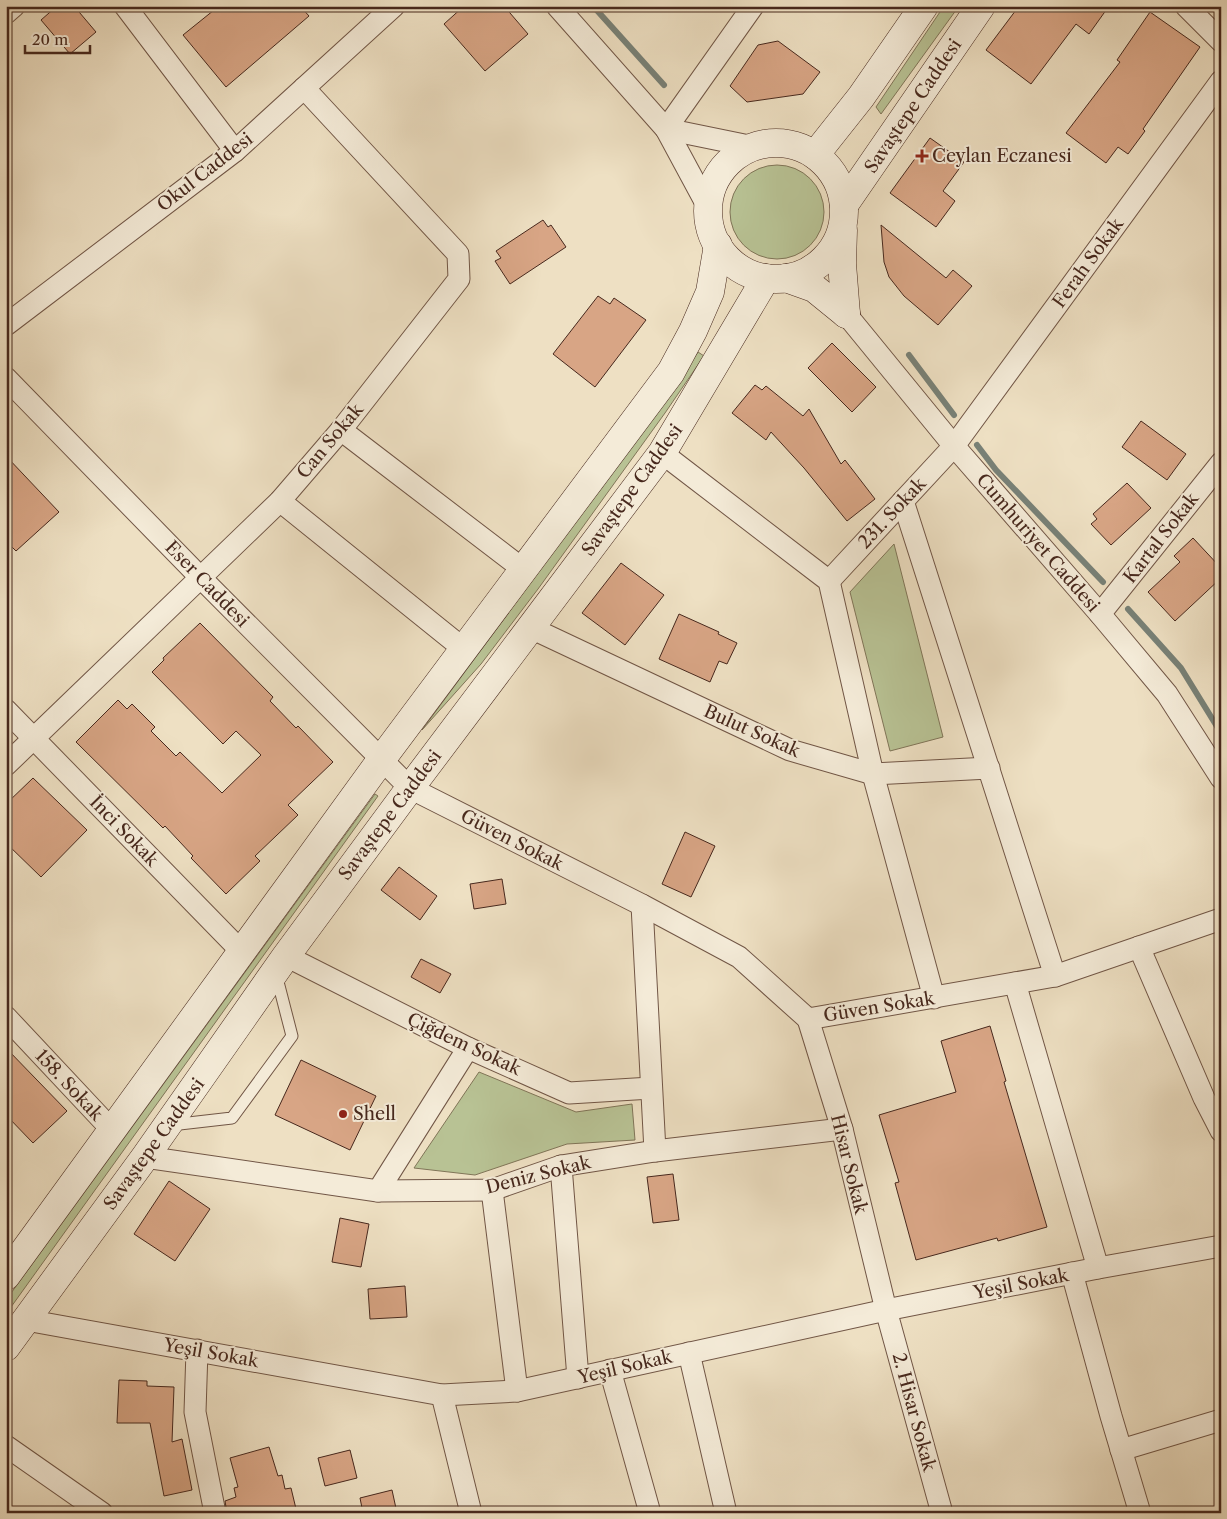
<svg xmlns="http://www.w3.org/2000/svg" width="1227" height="1519" viewBox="0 0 1227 1519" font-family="'Libre Caslon Text',serif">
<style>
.green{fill:#b8c294;stroke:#807558}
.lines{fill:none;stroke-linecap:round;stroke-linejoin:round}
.stream{stroke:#788177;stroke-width:6}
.building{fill:#d8a585;stroke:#47281d}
.lane-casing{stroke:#715646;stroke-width:13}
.street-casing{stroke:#715646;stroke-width:23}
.secondary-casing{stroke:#47281d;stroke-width:29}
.lane{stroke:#f4ebd8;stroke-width:11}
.street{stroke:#f4ebd8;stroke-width:21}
.secondary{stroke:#f4ebd8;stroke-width:28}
.poi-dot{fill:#8f2418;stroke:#f4ebd8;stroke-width:2}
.labels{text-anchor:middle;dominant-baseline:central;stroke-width:4;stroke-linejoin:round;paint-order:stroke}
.street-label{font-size:18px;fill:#47281d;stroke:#f4ebd8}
.poi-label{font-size:18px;fill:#47281d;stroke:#f4ebd8;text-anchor:start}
</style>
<rect width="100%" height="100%" fill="#eee0c3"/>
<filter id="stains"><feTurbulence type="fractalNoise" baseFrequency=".004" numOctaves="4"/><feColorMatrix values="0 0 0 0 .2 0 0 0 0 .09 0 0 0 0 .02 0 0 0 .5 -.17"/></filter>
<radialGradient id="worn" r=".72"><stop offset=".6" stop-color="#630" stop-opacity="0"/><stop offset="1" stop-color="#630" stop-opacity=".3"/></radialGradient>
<g class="green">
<path d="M 944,6 L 959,6 L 881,114 L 876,107 Z"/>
<circle cx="777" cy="212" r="47"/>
<path d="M 698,352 L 704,356 L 665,413 L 538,589 L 481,664 L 422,730 L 669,395 Z"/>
<path d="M 894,544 L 943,737 L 890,751 L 850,592 Z"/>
<path d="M 375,794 L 378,796 L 6,1314 L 6,1300 Z"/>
<path d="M 479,1072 L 576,1112 L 632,1104 L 635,1140 L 567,1144 L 475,1175 L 414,1168 Z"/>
</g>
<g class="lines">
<g class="stream">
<path d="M 593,6 L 664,85"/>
<path d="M 909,355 L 954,415"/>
<path d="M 977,445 L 996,470 L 1103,582"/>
<path d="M 1128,609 L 1181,668 L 1221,733"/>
</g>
</g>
<g class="building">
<path d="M 57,6 L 74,6 L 96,32 L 70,54 L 41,20 Z"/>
<path d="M 219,6 L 300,6 L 309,16 L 226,87 L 183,35 Z"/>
<path d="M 464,6 L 504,6 L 528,34 L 485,71 L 444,24 Z"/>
<path d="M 1019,6 L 1109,6 L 1089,34 L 1076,24 L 1031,84 L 986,50 Z"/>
<path d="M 1150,12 L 1200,47 L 1143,129 L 1145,131 L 1128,154 L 1118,147 L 1106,163 L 1066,133 L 1120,62 L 1117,60 Z"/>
<path d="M 778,41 L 820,72 L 803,94 L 747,102 L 730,86 L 758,45 Z"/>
<path d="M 930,138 L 964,162 L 943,191 L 955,201 L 936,227 L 890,193 Z"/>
<path d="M 543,220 L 548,227 L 551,225 L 566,247 L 510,284 L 495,261 L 501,258 L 496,251 Z"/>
<path d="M 881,225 L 946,278 L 953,270 L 972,286 L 938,325 L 904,296 L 889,277 L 884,262 Z"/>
<path d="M 598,296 L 610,304 L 614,298 L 646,320 L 595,387 L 553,354 Z"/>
<path d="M 832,343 L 876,387 L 852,412 L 808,368 Z"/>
<path d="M 755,385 L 762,390 L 766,386 L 803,416 L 809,409 L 841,464 L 845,460 L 875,499 L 847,521 L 804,468 L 771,432 L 766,440 L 732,413 Z"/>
<path d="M 1141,421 L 1186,454 L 1167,480 L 1122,447 Z"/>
<path d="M 6,456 L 59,512 L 16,551 L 6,541 Z"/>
<path d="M 1127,483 L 1151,508 L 1111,545 L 1091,524 L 1097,519 L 1093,514 Z"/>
<path d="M 1193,538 L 1221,568 L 1221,578 L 1175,621 L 1148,592 L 1180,562 L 1174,556 Z"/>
<path d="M 621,563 L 664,595 L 625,645 L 582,613 Z"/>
<path d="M 679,614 L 719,632 L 718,634 L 737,643 L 727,664 L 719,661 L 710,682 L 659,659 Z"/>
<path d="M 200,623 L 273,697 L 270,701 L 296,728 L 298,726 L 333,762 L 288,805 L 298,815 L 255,856 L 260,861 L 226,894 L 191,858 L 193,856 L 165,826 L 163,828 L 76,742 L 118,700 L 127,709 L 132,704 L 155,727 L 151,731 L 176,756 L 180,752 L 222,793 L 261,755 L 236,731 L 223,744 L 152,672 L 164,660 L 163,658 Z"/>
<path d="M 33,778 L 87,830 L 41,877 L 6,843 L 6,804 Z"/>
<path d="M 685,832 L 715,846 L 691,897 L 662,884 Z"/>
<path d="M 399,867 L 437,896 L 420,920 L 381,890 Z"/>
<path d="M 502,879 L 506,904 L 474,909 L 470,884 Z"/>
<path d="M 421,959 L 451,974 L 440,993 L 411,977 Z"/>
<path d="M 990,1026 L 1006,1081 L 1004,1082 L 1047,1227 L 998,1241 L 997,1238 L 916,1260 L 895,1183 L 899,1182 L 879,1115 L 956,1092 L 941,1041 Z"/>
<path d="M 6,1048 L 67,1111 L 33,1143 L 6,1115 Z"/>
<path d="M 301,1060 L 376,1096 L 350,1150 L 275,1115 Z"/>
<path d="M 673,1174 L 679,1220 L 653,1223 L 647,1177 Z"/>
<path d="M 169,1181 L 210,1209 L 175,1261 L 134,1234 Z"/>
<path d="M 340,1218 L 369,1224 L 361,1267 L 332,1262 Z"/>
<path d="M 405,1286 L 407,1317 L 370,1319 L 368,1289 Z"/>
<path d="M 119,1380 L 147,1381 L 147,1386 L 174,1387 L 172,1442 L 182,1439 L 192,1490 L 164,1496 L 150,1423 L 117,1423 Z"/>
<path d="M 269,1447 L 278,1476 L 282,1475 L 285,1489 L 291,1488 L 297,1513 L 227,1513 L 225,1501 L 236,1497 L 234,1488 L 238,1487 L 230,1458 Z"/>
<path d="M 350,1450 L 357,1478 L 325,1486 L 318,1458 Z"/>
<path d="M 392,1490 L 397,1513 L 363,1513 L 360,1498 Z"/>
</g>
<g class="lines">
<g class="lane-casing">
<path id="lane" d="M 171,1125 L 232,1118 L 292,1036 L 276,974"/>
</g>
<g class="street-casing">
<g id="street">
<path d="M 125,6 L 235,151"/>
<path d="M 557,6 L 666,129 L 708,207"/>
<path d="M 1186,6 L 1221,41"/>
<path d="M 6,13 L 14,6"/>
<path d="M 666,129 L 753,6"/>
<path d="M 666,129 L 754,147"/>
<path d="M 846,314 L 954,446 L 1100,614 L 1167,694 L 1221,778"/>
<path d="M 6,325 L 235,151 L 394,6"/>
<path d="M 6,378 L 200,577 L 410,788 L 642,905 L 739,957 L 808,1019 L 1055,976 L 1221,919"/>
<path d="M 341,430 L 524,570"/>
<path d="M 662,453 L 829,581 L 873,774 L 934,998"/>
<path d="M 280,501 L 465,650"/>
<path d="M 903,501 L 1055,976"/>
<path d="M 829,581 L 954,446 L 1221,81"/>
<path d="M 1100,614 L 1221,463"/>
<path d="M 531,628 L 790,750 L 873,774 L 989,768"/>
<path d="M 6,710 L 242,952"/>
<path d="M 6,765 L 280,501 L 341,430 L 459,279 L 458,254 L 304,88"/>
<path d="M 642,905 L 655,1151"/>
<path d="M 1139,947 L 1204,1098 L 1221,1131"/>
<path d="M 286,956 L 468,1048 L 569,1093 L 651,1088"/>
<path d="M 1015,983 L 1098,1268"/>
<path d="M 6,1017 L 112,1130"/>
<path d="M 808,1019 L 842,1129 L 886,1310 L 942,1513"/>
<path d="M 145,1157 L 378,1191 L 492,1190 L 561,1166 L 655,1151 L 842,1129"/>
<path d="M 561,1166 L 578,1378"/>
<path d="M 492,1190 L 517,1391"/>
<path d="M 378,1191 L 468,1048"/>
<path d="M 1072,1273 L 1111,1416 L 1140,1513"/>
<path d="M 26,1320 L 442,1395 L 517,1391 L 886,1310 L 1098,1268 L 1221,1246"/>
<path d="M 197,1350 L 195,1412 L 215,1513"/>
<path d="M 689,1353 L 726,1513"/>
<path d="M 610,1370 L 650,1513"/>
<path d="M 442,1395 L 471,1513"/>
<path d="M 6,1446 L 102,1513"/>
<path d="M 1121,1450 L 1221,1420"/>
</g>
</g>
<g class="secondary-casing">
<g id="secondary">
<circle cx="776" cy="211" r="68"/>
<path d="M 815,155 L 861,97 L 924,6"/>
<path d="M 844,205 L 981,6"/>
<path d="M 843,230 L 842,264 L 846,314"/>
<path d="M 786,278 L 814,288 L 846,314"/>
<path d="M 6,1276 L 381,760 L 671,372 L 693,331 L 710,292 L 718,245"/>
<path d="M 6,1347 L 145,1157 L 286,956 L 410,788 L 662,453 L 766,278"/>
</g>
</g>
<use href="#lane" class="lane"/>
<use href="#street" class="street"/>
<use href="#secondary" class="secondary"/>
</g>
<g class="poi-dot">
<path d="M919.5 148.5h5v5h5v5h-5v5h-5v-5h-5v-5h5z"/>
<circle cx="343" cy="1114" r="5"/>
</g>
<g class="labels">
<g class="street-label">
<text transform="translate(913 106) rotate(-56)">Savaştepe Caddesi</text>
<text transform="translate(205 172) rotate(-38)">Okul Caddesi</text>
<text transform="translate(1088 263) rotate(-54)">Ferah Sokak</text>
<text transform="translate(330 441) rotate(-50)">Can Sokak</text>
<text transform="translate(632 490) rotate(-54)">Savaştepe Caddesi</text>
<text transform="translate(892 513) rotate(-47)">231. Sokak</text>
<text transform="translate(1161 538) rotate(-52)">Kartal Sokak</text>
<text transform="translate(1038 543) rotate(49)">Cumhuriyet Caddesi</text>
<text transform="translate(207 584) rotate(46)">Eser Caddesi</text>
<text transform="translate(752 731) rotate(24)">Bulut Sokak</text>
<text transform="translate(390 815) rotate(-53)">Savaştepe Caddesi</text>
<text transform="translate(124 831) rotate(46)">İnci Sokak</text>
<text transform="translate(512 840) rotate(27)">Güven Sokak</text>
<text transform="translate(879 1007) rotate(-9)">Güven Sokak</text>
<text transform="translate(464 1044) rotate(25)">Çiğdem Sokak</text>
<text transform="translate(69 1085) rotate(47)">158. Sokak</text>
<text transform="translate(154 1144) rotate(-54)">Savaştepe Caddesi</text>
<text transform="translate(849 1164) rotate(76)">Hisar Sokak</text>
<text transform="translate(538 1175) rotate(-14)">Deniz Sokak</text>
<text transform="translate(1021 1284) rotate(-11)">Yeşil Sokak</text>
<text transform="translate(211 1353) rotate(10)">Yeşil Sokak</text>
<text transform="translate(625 1367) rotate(-13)">Yeşil Sokak</text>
<text transform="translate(914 1412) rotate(75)">2. Hisar Sokak</text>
</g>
<g class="poi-label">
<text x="932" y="156">Ceylan Eczanesi</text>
<text x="353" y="1114">Shell</text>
</g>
</g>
<rect width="1227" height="1519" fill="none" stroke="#eee0c3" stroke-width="25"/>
<rect x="8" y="8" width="1212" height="1504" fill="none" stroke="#47281d" stroke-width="2.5"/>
<rect x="12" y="12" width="1202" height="1494" fill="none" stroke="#47281d"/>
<path d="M25 45v8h65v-8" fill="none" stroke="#47281d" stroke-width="2.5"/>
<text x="32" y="45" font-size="15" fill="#47281d" stroke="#f4ebd8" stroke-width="4" paint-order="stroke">20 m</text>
<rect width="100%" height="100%" filter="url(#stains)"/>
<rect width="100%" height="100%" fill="url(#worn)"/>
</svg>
